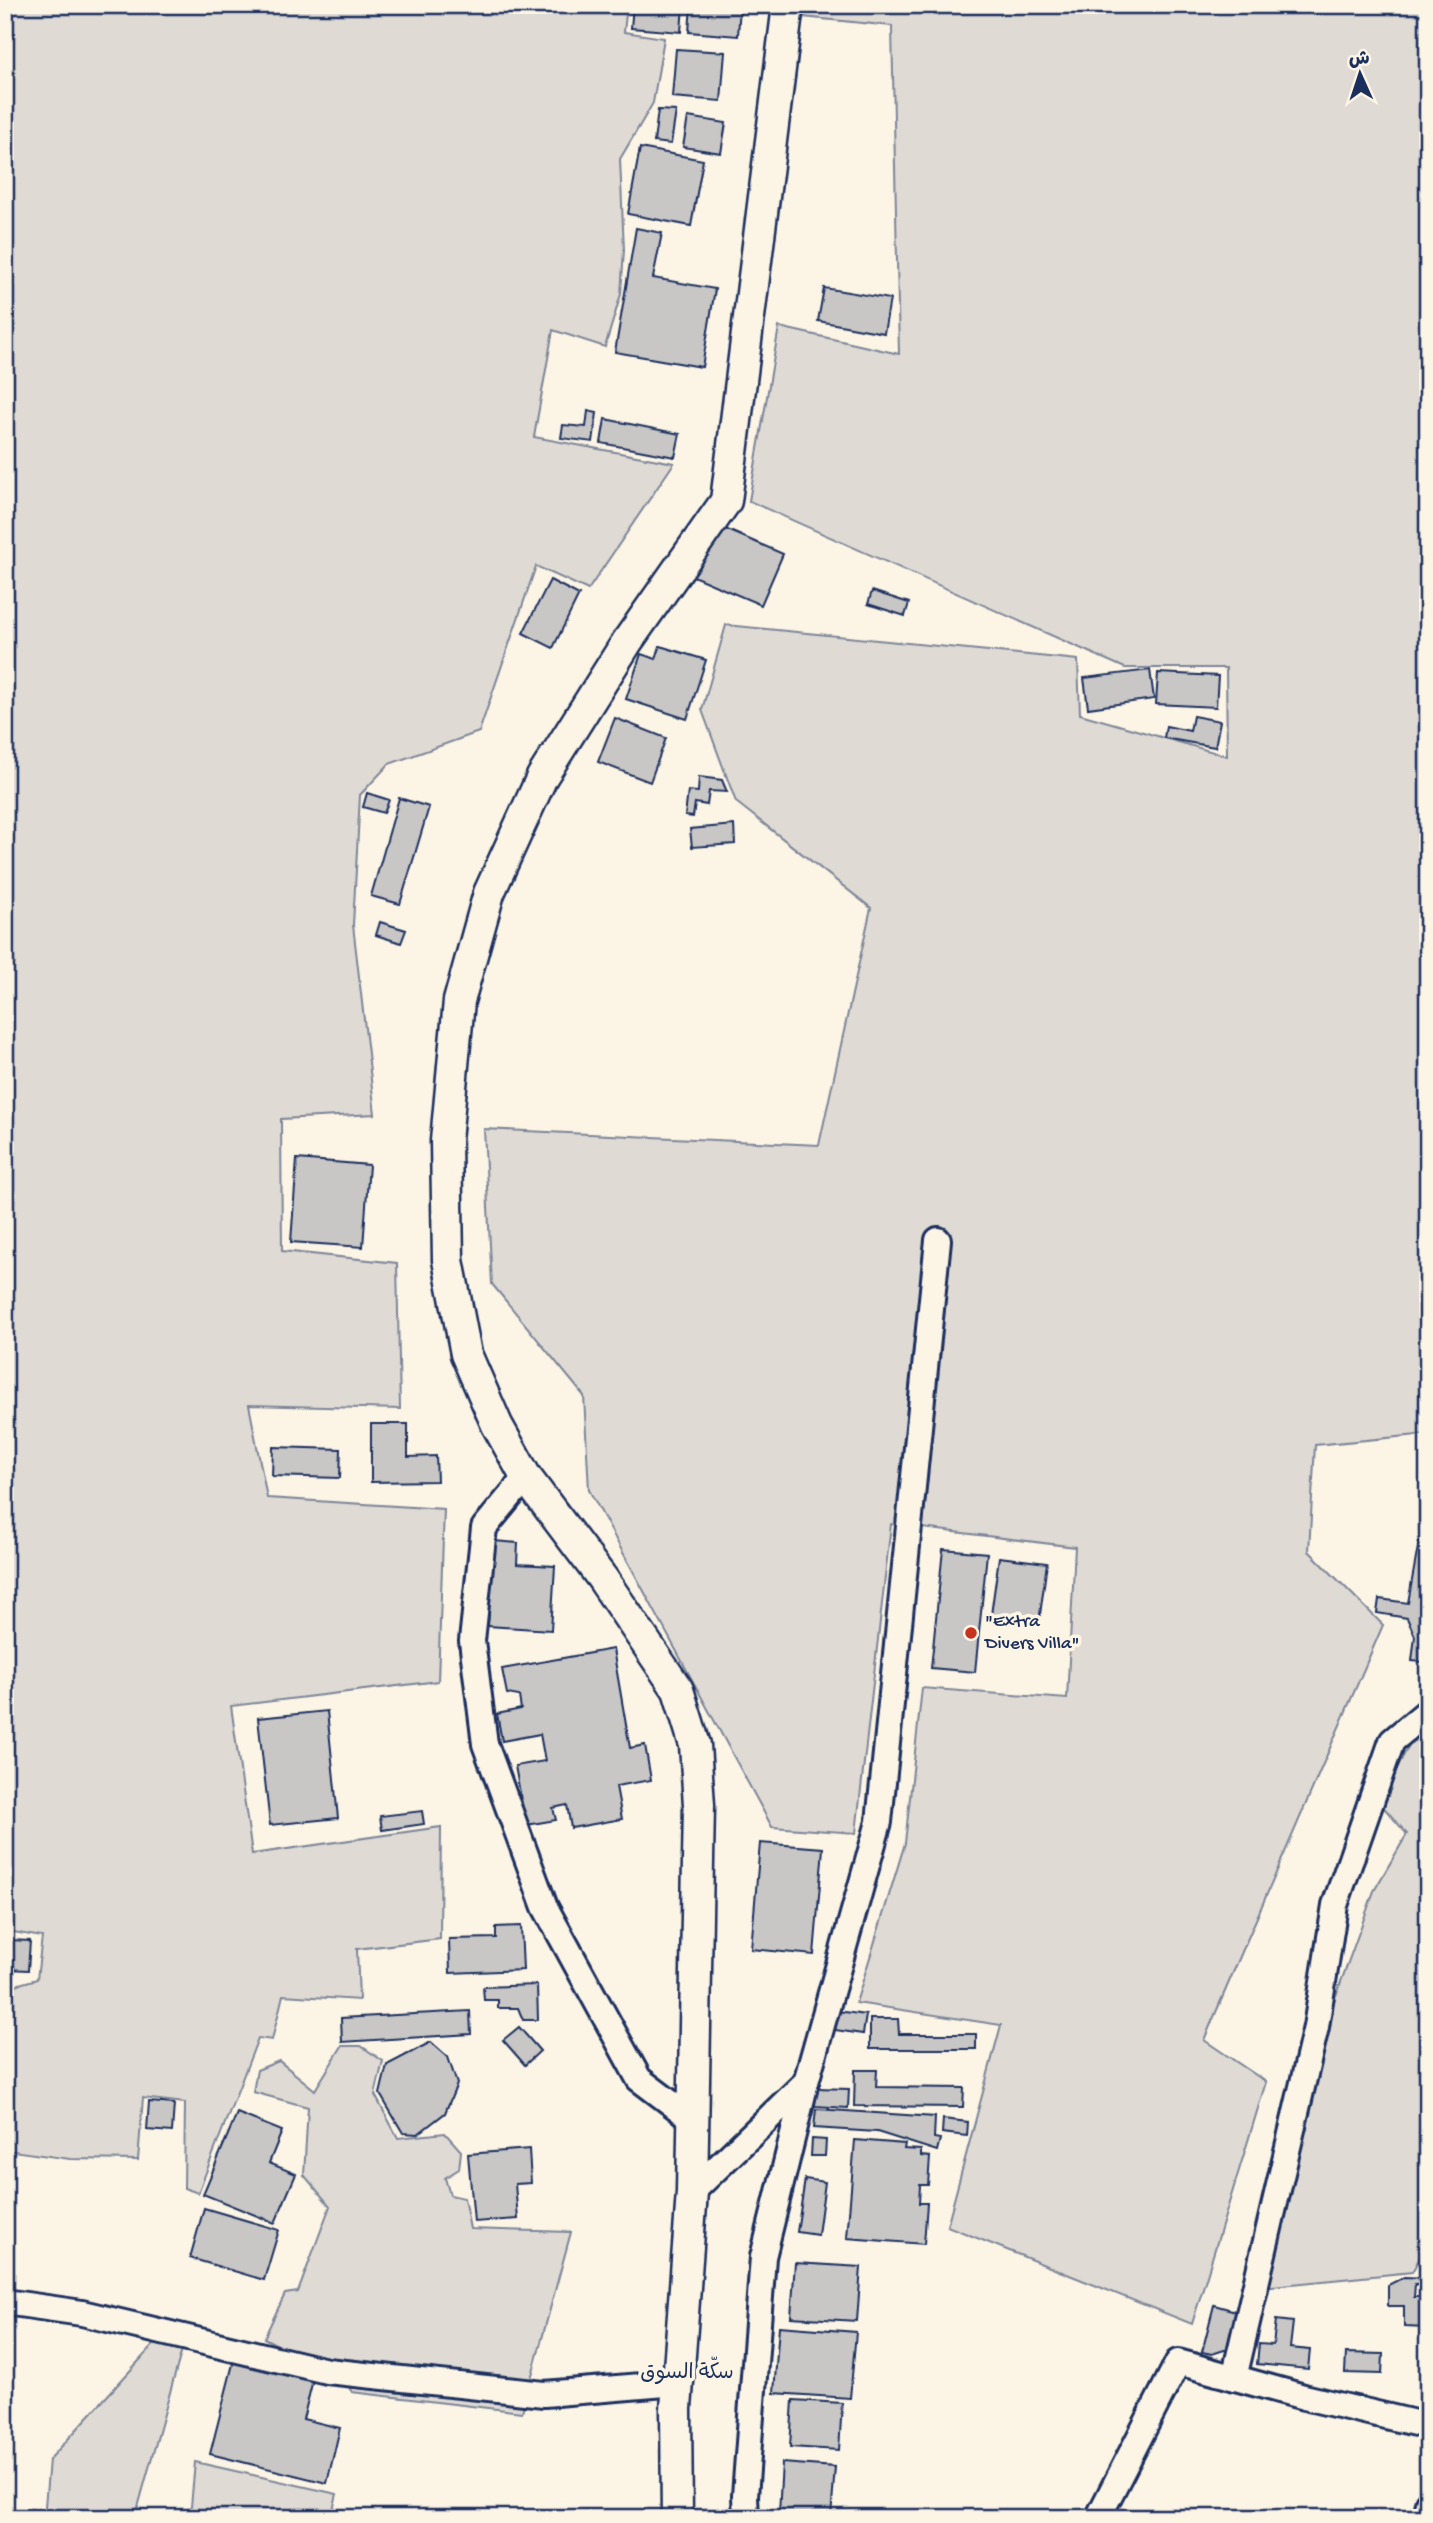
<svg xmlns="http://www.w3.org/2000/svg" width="1433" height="2523" viewBox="0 0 1433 2523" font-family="'Gochi Hand','Playpen Sans Arabic',sans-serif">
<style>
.green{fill:#dfdbd4;stroke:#7d8599;stroke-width:2}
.building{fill:#c8c7c6;stroke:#1b2f5e;stroke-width:2}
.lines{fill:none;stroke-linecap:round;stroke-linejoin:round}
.minor-casing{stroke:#1b2f5e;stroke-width:30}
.major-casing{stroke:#1b2f5e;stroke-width:35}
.minor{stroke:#fcf5e5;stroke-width:24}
.major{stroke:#fcf5e5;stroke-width:30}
.poi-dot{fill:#c8321e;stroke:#fcf5e5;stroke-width:2.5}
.labels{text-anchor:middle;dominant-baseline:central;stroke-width:7;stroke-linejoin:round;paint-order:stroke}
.poi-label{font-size:19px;fill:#1b2f5e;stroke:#fcf5e5;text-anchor:start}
.neighbourhood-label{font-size:21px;fill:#1b2f5e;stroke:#fcf5e5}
</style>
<rect width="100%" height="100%" fill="#fcf5e5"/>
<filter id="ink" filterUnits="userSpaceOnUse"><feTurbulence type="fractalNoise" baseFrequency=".0143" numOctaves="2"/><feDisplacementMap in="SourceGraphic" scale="14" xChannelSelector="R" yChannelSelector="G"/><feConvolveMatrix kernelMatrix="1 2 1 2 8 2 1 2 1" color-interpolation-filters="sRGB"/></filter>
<g filter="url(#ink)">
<g class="green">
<path d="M 5,5 L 627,5 L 624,32 L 664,38 L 653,103 L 620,159 L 624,250 L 621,294 L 605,347 L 553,330 L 534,437 L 674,463 L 588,590 L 536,566 L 479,732 L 389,764 L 360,795 L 353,925 L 375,1114 L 281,1119 L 282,1251 L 397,1263 L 400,1409 L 249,1405 L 267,1498 L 444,1509 L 438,1681 L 231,1706 L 252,1854 L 441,1827 L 440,1939 L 357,1949 L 359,2000 L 283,1995 L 272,2040 L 258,2038 L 198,2193 L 184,2188 L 185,2103 L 143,2098 L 138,2160 L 70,2159 L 5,2150 L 5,1988 L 37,1979 L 42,1937 L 8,1931 L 5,1937 Z"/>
<path d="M 805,5 L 1428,5 L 1428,1434 L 1315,1445 L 1309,1551 L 1383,1625 L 1204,2040 L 1266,2082 L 1192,2324 L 947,2226 L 1001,2025 L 856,2003 L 905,1843 L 922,1688 L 1067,1699 L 1075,1547 L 891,1524 L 856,1833 L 772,1827 L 589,1490 L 584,1396 L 492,1284 L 484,1129 L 819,1145 L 871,908 L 736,802 L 702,710 L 726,625 L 1078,660 L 1080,714 L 1227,756 L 1226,668 L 1125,668 L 749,501 L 779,327 L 899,354 L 892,26 L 803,17 Z"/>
<path d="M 1418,1728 L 1428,1729 L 1428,2243 L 1412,2272 L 1262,2287 L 1305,2081 L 1374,1891 L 1407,1834 L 1379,1802 Z"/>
<path d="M 342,2046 L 361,2046 L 383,2061 L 375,2095 L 398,2138 L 445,2133 L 461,2151 L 459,2169 L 445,2178 L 450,2195 L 464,2198 L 470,2229 L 571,2232 L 522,2412 L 352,2392 L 344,2380 L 264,2338 L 285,2294 L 298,2292 L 330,2206 L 304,2175 L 308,2107 L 253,2092 L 257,2070 L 279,2061 L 315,2090 Z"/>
<path d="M 186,2335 L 135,2518 L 44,2518 L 49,2460 L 158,2340 Z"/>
<path d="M 195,2462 L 337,2494 L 331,2518 L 190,2518 Z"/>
</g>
<g class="building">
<path d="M 633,5 L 683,5 L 681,32 L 631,28 Z"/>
<path d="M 691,5 L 740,5 L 738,36 L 689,32 Z"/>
<path d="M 676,49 L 725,52 L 721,101 L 672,97 Z"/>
<path d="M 658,110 L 676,111 L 671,144 L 654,142 Z"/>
<path d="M 688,117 L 726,123 L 721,153 L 683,147 Z"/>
<path d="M 640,148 L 703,160 L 691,226 L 628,214 Z"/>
<path d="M 636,228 L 662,233 L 653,278 L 715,289 L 702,367 L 615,352 Z"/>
<path d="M 824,288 L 890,299 L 884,333 L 818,321 Z"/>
<path d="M 588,411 L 597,413 L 593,442 L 561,438 L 563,425 L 586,427 Z"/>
<path d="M 605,419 L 680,434 L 675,457 L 601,443 Z"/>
<path d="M 716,525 L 783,554 L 761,605 L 693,576 Z"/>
<path d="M 550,580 L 579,595 L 553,648 L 523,633 Z"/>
<path d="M 872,591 L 909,603 L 905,616 L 868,604 Z"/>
<path d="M 660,646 L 706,660 L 687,719 L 626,699 L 641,654 L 656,659 Z"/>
<path d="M 1150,670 L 1154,699 L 1088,708 L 1084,678 Z"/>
<path d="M 1158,673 L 1218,676 L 1216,707 L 1156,704 Z"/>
<path d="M 1193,716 L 1220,721 L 1215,747 L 1164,738 L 1166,726 L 1190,731 Z"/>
<path d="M 615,718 L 666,738 L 650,782 L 598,762 Z"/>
<path d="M 699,777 L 722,780 L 727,792 L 709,791 L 707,805 L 695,803 L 693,817 L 685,816 L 688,791 L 698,792 Z"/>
<path d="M 367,793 L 389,800 L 384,813 L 363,807 Z"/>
<path d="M 399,798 L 429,807 L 400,904 L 371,896 Z"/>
<path d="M 734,825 L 735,844 L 692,847 L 690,829 Z"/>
<path d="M 380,922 L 406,930 L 401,943 L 376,935 Z"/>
<path d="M 297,1159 L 369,1165 L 363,1247 L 291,1242 Z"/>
<path d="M 371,1424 L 408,1424 L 408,1457 L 436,1456 L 437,1481 L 371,1482 Z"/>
<path d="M 273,1447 L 341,1449 L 340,1478 L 272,1476 Z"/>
<path d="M 494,1541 L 518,1543 L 517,1564 L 555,1566 L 551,1630 L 488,1626 Z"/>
<path d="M 1419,1541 L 1428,1542 L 1428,1627 L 1423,1662 L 1412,1661 L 1415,1636 L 1407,1618 L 1377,1613 L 1379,1599 L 1408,1603 Z"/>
<path d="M 943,1549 L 987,1553 L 975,1672 L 931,1668 Z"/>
<path d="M 999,1557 L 1047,1563 L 1039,1622 L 991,1615 Z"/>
<path d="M 613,1649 L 630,1748 L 645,1745 L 651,1780 L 616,1786 L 622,1819 L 571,1828 L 567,1805 L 553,1808 L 556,1820 L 526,1825 L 515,1766 L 545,1761 L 540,1734 L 502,1741 L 497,1714 L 521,1709 L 519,1696 L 507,1694 L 502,1669 Z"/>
<path d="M 327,1711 L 338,1818 L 270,1825 L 258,1718 Z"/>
<path d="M 422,1811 L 424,1824 L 382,1830 L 380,1816 Z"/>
<path d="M 760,1843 L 823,1848 L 814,1955 L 751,1949 Z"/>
<path d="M 521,1926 L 523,1970 L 450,1973 L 449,1939 L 496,1938 L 496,1927 Z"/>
<path d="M 10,1940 L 30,1941 L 28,1970 L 8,1969 Z"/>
<path d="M 537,1985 L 538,2020 L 523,2020 L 518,2008 L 498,2008 L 498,2000 L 484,2000 L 483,1987 Z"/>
<path d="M 830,2010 L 866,2015 L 863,2034 L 828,2029 Z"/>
<path d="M 470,2011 L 471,2034 L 342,2042 L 341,2018 Z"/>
<path d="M 870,2019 L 898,2019 L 899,2034 L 976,2034 L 976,2049 L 870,2049 Z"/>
<path d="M 519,2027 L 540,2051 L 525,2065 L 503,2040 Z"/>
<path d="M 431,2042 L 448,2057 L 457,2084 L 445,2113 L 418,2134 L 403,2133 L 380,2094 L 387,2065 Z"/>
<path d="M 855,2070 L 877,2070 L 876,2087 L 964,2088 L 963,2107 L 854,2106 Z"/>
<path d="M 816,2088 L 849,2089 L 848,2108 L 815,2106 Z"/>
<path d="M 149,2102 L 174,2104 L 172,2132 L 147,2130 Z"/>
<path d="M 816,2109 L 935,2117 L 934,2138 L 940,2139 L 937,2151 L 877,2132 L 814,2128 Z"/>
<path d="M 237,2113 L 282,2131 L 269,2163 L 296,2174 L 275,2223 L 203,2194 Z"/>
<path d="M 943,2119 L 968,2122 L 967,2136 L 942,2133 Z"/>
<path d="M 812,2139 L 826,2140 L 825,2156 L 811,2156 Z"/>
<path d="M 855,2140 L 905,2144 L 904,2149 L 921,2150 L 921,2156 L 930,2157 L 928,2185 L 920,2185 L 919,2203 L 927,2203 L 924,2244 L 847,2238 Z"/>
<path d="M 529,2149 L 531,2183 L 515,2184 L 518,2219 L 474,2222 L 468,2154 Z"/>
<path d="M 805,2179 L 825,2182 L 818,2235 L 797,2232 Z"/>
<path d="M 204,2208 L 279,2230 L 264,2280 L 190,2258 Z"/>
<path d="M 795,2263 L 861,2267 L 857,2321 L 791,2317 Z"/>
<path d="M 1404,2277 L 1428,2278 L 1428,2284 L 1415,2284 L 1414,2297 L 1428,2297 L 1428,2328 L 1404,2327 L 1404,2306 L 1388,2306 L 1388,2285 Z"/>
<path d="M 1214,2305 L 1243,2313 L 1234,2347 L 1212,2354 L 1202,2352 Z"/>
<path d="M 1276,2320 L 1293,2322 L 1290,2348 L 1310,2350 L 1308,2369 L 1257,2364 L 1259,2344 L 1273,2345 Z"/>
<path d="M 779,2326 L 856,2332 L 850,2398 L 774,2393 Z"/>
<path d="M 236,2352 L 315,2372 L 303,2419 L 340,2428 L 327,2483 L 210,2454 Z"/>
<path d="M 1346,2353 L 1383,2354 L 1382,2374 L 1345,2373 Z"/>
<path d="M 793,2400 L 842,2403 L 839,2450 L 790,2447 Z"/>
<path d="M 782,2463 L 835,2467 L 831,2517 L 779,2513 Z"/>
</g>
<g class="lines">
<g class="minor-casing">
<g id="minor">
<path d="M 526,1477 L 484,1528 L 472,1641 L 485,1744 L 545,1907 L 639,2079 L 692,2119"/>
<path d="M 692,2192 L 806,2082 L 879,1822 L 938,1240"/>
<path d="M 5,2302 L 82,2313 L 327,2371 L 544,2394 L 678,2383"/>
<path d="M 1234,2378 L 1316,2027 L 1335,1905 L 1392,1741 L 1428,1711"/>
<path d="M 746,2518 L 745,2496 L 763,2257 L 806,2082"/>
<path d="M 1098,2518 L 1178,2362 L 1304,2397 L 1428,2426"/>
<path d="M 1425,2518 L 1428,2503"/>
</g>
</g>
<g class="major-casing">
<path id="major" d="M 677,2518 L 676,2409 L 692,2192 L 699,1805 L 695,1745 L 678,1690 L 602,1578 L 526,1477 L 497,1425 L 466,1354 L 448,1260 L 446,1141 L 459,1001 L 489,893 L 542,777 L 627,642 L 726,501 L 788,5"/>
</g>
<use href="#minor" class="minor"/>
<use href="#major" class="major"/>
</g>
</g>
<circle class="poi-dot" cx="971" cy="1633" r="7"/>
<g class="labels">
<g class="poi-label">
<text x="985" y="1622">"Extra<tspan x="985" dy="22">Divers Villa"</tspan></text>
</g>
<g class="neighbourhood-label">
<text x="687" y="2374">سكّة السوق</text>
</g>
</g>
<rect width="1433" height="2523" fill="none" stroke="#fcf5e5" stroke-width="28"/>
<rect x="14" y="14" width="1405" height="2495" fill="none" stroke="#1b2f5e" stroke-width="2.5" filter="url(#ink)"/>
<g transform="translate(1360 74) rotate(357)" stroke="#fcf5e5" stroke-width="5" paint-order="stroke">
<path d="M0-5L12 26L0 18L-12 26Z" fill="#1b2f5e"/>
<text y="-10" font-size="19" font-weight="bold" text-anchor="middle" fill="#1b2f5e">ش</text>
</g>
</svg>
